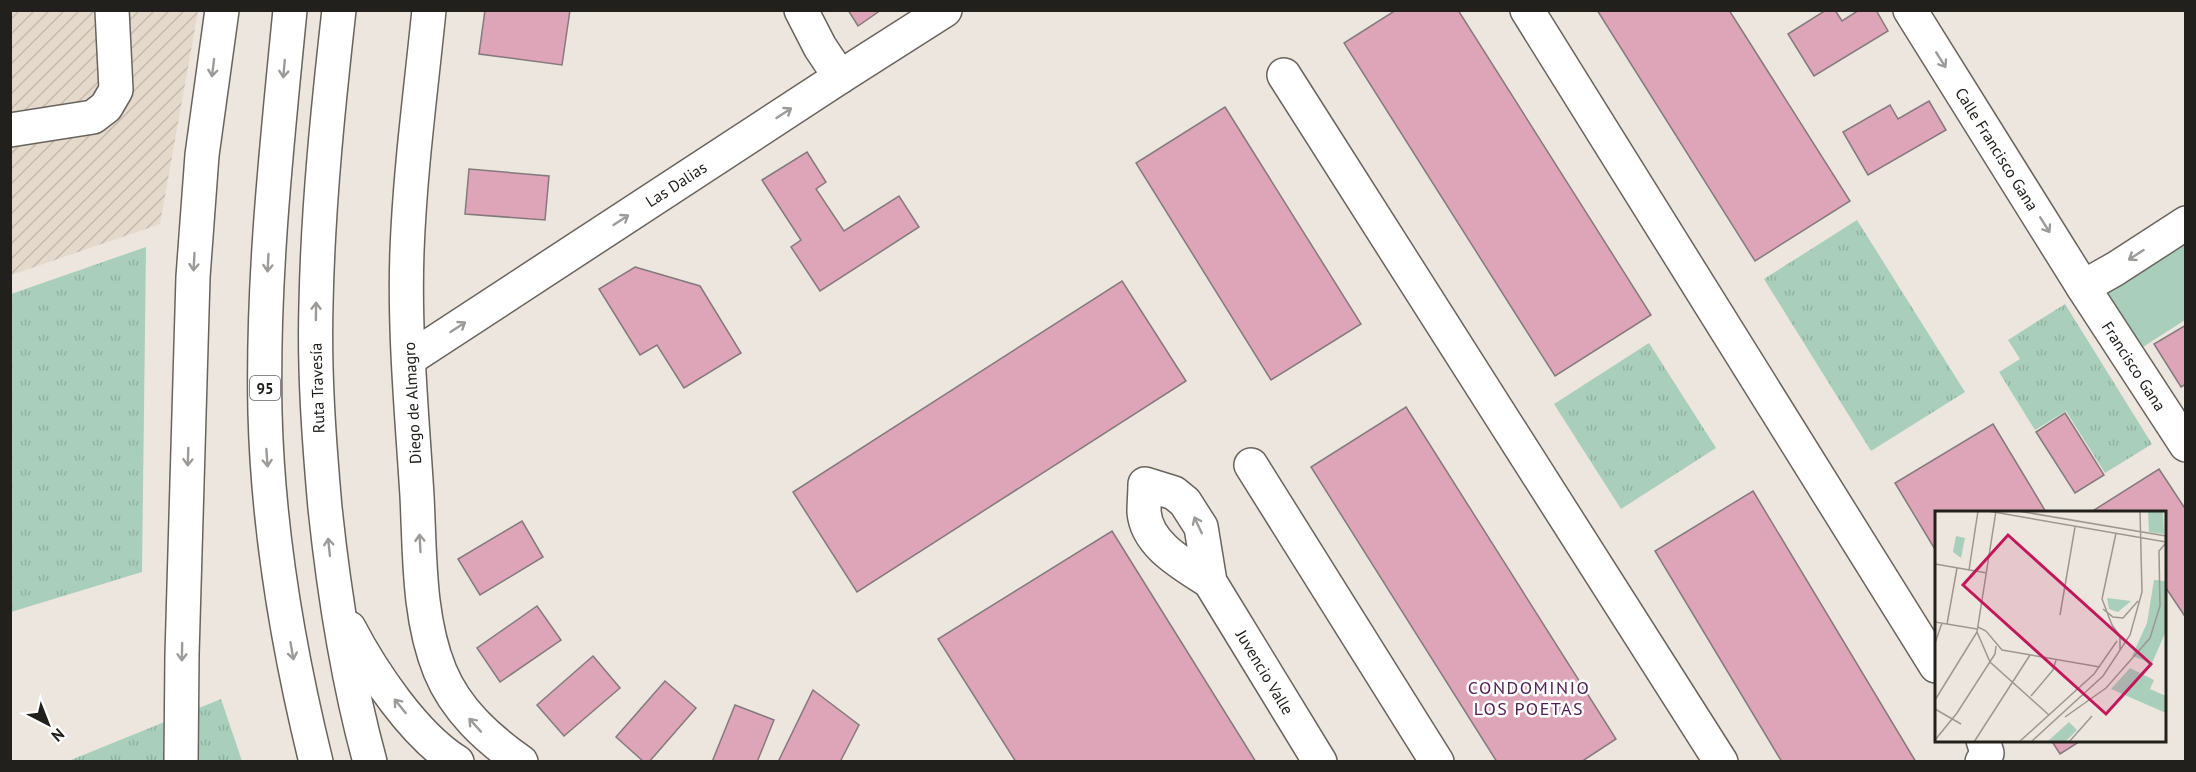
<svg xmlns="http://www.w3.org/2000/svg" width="2196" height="772" viewBox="0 0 2196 772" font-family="'PT Sans',sans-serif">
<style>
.industrial{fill:url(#industrial-furrows)}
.grass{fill:url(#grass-tufts)}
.green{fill:#a9cebc}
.building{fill:#dea4b8;stroke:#847a7d;stroke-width:1.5}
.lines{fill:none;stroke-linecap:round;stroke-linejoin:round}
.minor-casing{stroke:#69635d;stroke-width:36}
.highway-casing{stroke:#69635d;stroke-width:36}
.minor{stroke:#fff;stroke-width:33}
.highway{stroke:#fff;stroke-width:33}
.oneway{stroke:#9c9b99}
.labels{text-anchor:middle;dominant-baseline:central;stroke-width:5;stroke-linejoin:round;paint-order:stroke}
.shield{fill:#fff;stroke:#646361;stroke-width:1.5}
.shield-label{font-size:15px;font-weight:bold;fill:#22201d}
.street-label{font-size:16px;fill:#22201d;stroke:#fff}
.neighbourhood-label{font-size:18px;letter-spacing:1.5px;fill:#502152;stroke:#fff}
.inset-road{fill:none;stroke:#9c9791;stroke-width:1.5}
.view{fill:#c2185b;fill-opacity:0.15;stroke:#c2185b;stroke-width:3}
.inset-edge{fill:none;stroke:#22201d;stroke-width:3}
</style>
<defs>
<pattern id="industrial-furrows" width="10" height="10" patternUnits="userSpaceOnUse" patternTransform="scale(1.5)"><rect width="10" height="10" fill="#e5d9cb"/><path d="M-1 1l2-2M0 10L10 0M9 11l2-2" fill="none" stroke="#c4baae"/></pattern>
<pattern id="grass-tufts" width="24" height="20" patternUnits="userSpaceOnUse" patternTransform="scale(1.5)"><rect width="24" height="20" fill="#a9cebc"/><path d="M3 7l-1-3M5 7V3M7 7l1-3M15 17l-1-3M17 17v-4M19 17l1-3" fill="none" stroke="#91b1a1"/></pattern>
</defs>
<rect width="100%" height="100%" fill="#ede6de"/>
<path class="industrial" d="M 10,11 L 198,11 L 160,224 L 11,275 Z"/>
<g class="grass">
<path d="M 1857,220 L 1965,392 L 1871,451 L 1764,279 Z"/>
<path d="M 146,247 L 142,572 L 11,612 L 11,294 Z"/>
<path d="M 2065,304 L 2152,444 L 2105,473 L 2066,411 L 2035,430 L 1999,372 L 2020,359 L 2008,340 Z"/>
<path d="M 1649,343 L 1716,448 L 1621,509 L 1554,404 Z"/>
<path d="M 221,699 L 242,761 L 66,762 Z"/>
</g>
<path class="green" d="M 2185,238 L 2185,320 L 2132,354 L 2095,295 Z"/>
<g class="building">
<path d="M 485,10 L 570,10 L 562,65 L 479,54 Z"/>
<path d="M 848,10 L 881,10 L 858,26 Z"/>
<path d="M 1396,10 L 1458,10 L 1651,315 L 1555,376 L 1344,43 Z"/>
<path d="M 1597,10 L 1729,10 L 1850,201 L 1755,261 Z"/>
<path d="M 1826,10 L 1835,10 L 1842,21 L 1859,10 L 1876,10 L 1888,31 L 1814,76 L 1788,34 Z"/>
<path d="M 1929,101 L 1946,130 L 1868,175 L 1843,132 L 1890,105 L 1898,119 Z"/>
<path d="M 1225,107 L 1361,324 L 1271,380 L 1136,163 Z"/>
<path d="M 807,152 L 826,182 L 816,189 L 844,231 L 899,196 L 919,227 L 820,291 L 791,247 L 801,240 L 762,180 Z"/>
<path d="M 469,169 L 549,176 L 545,220 L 465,214 Z"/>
<path d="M 635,267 L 700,286 L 741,353 L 684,388 L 657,345 L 640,355 L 599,289 Z"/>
<path d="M 1122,281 L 1186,381 L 857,592 L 793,492 Z"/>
<path d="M 2186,325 L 2186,384 L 2181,387 L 2154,344 Z"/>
<path d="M 1406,407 L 1616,739 L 1581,762 L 1497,762 L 1311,467 Z"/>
<path d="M 2065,413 L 2104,475 L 2075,493 L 2036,432 Z"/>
<path d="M 1993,424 L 2046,512 L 1936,512 L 1936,551 L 1895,483 Z"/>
<path d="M 2159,469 L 2186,510 L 2186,618 L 2164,585 L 2164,512 L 2091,512 Z"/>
<path d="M 1753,491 L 1916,762 L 1782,762 L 1655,551 Z"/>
<path d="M 522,521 L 543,557 L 480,595 L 458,559 Z"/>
<path d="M 1112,531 L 1256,762 L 1016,762 L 938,639 Z"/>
<path d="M 537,606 L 561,640 L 500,682 L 477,648 Z"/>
<path d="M 593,656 L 620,688 L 564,736 L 537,705 Z"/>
<path d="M 665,681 L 696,708 L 649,762 L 644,762 L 616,737 Z"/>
<path d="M 813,690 L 859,725 L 840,762 L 778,762 Z"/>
<path d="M 735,705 L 774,720 L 757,762 L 712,762 Z"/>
<path d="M 2051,740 L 2082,740 L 2060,754 Z"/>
</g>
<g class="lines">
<g class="minor-casing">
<g id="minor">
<path d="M 429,10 C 421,90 410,170 407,251 C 404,332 412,415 417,496 C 420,554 418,617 440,671 C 456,710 487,738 521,762"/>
<path d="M 801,10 L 820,47 L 840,77"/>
<path d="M 1527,10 L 1936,666"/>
<path d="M 1910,10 L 2083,287 L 2186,445"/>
<path d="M 1284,75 L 1721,762"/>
<path d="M 10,130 L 93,117 L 106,107 L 116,90 L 112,10"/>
<path d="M 2083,287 L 2115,269 L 2186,223"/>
<path d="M 409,359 L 840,77 L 945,10"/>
<path d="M 1251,465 L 1437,762"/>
<path d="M 1210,582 C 1185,565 1147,546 1144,512 C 1144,503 1145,493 1145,484 L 1174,493 L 1185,502 L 1201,527 L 1210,582 L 1320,762"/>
<path d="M 1982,762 L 1987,753 L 1983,740"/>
</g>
</g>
<g class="highway-casing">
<g id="highway">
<path d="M 290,10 C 277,144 262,278 265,413 C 268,530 288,648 316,762"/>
<path d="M 339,10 C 328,108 318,206 316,304 C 314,372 319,440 325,508 C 334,593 347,678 370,762"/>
<path d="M 349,628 C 372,672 414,735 457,762"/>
<path d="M 181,762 L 182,655 L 193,277 L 202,155 L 222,10"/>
</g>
</g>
<use href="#minor" class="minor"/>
<use href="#highway" class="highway"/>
</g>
<defs><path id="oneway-shaft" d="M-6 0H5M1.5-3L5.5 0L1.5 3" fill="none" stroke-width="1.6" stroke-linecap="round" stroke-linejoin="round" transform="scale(1.5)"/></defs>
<g class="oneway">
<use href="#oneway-shaft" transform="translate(1941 60) rotate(58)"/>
<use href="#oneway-shaft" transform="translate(213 68) rotate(97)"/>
<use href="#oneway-shaft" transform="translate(284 69) rotate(95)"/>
<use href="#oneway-shaft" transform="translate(784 113) rotate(-33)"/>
<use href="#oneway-shaft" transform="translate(621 220) rotate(-33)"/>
<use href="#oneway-shaft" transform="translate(2045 225) rotate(58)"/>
<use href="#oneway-shaft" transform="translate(2136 255) rotate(147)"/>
<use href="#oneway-shaft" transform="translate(194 262) rotate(93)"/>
<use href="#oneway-shaft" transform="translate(268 263) rotate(93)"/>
<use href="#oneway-shaft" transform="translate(316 311) rotate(-89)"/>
<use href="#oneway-shaft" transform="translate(458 327) rotate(-33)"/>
<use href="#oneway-shaft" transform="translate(188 457) rotate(92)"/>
<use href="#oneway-shaft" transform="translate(267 458) rotate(86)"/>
<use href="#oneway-shaft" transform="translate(1198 525) rotate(-115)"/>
<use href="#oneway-shaft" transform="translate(420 543) rotate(-93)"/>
<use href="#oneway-shaft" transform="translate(329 547) rotate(-96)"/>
<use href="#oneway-shaft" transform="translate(292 651) rotate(80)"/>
<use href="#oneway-shaft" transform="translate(182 652) rotate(91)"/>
<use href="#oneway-shaft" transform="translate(400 706) rotate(-129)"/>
<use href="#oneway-shaft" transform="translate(475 725) rotate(-132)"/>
</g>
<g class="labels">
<rect class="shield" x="250" y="376" width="30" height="24" rx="4.5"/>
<g class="shield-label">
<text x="265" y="388">95</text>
</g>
<g class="street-label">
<text transform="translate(1997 149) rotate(58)">Calle Francisco Gana</text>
<text transform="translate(676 184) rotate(-33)">Las Dalias</text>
<text transform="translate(2134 366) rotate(57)">Francisco Gana</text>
<text transform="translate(317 388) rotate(-92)">Ruta Travesía</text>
<text transform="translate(412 403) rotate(-93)">Diego de Almagro</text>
<text transform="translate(1265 672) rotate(59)">Juvencio Valle</text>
</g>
<g class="neighbourhood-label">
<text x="1529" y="687">CONDOMINIO<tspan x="1529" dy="21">LOS POETAS</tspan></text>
</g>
</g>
<g transform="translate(1935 511)">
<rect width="231" height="231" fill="#ede6de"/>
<path d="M 21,25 L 30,27 L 26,47 L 18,41 ZM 219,69 L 231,70 L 231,120 L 217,152 L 197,145 L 212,112 ZM 172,87 L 196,90 L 183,101 L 174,98 ZM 195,157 L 219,169 L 215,178 L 231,185 L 231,202 L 176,178 ZM 134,211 L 142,219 L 130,231 L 112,231 Z" fill="#a9cebc"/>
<path d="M 213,0 L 228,0 L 229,23 L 214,21 Z" fill="#a9cebc"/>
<path class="inset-road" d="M 53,0 L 231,31M 61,0 L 42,121 L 55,151 L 114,204M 83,0 L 231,25M 0,53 L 52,62M 34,59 L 43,0M 168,98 L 178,106 L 188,107 L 203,90M 125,104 L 140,16M 0,111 L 42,118M 12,113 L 22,57M 177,114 L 167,88 L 181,22M 177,114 L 185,125 L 185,139M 43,116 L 51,120 L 67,139 L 165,156M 0,132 L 7,112M 96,185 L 118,159 L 121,149M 0,189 L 42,121M 0,198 L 26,213M 130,206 L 171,177 L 215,127 L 225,95 L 224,40 L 231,32M 0,229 L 22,202 L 60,143 L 61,135M 39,231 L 95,144M 84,231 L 159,163 L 182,130M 96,231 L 168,165 L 195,124 L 207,81 L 205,0M 134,231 L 157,205"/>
<path class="view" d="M 73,24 L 216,153 L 171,203 L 28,74 Z"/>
<rect width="231" height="231" class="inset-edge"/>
</g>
<rect width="2196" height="772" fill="none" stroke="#22201d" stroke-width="24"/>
<g transform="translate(48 724) rotate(138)" stroke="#ffffff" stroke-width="4.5" paint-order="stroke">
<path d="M0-4.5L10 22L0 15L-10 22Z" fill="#22201d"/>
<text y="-9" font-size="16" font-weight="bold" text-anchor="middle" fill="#22201d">N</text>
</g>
</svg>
